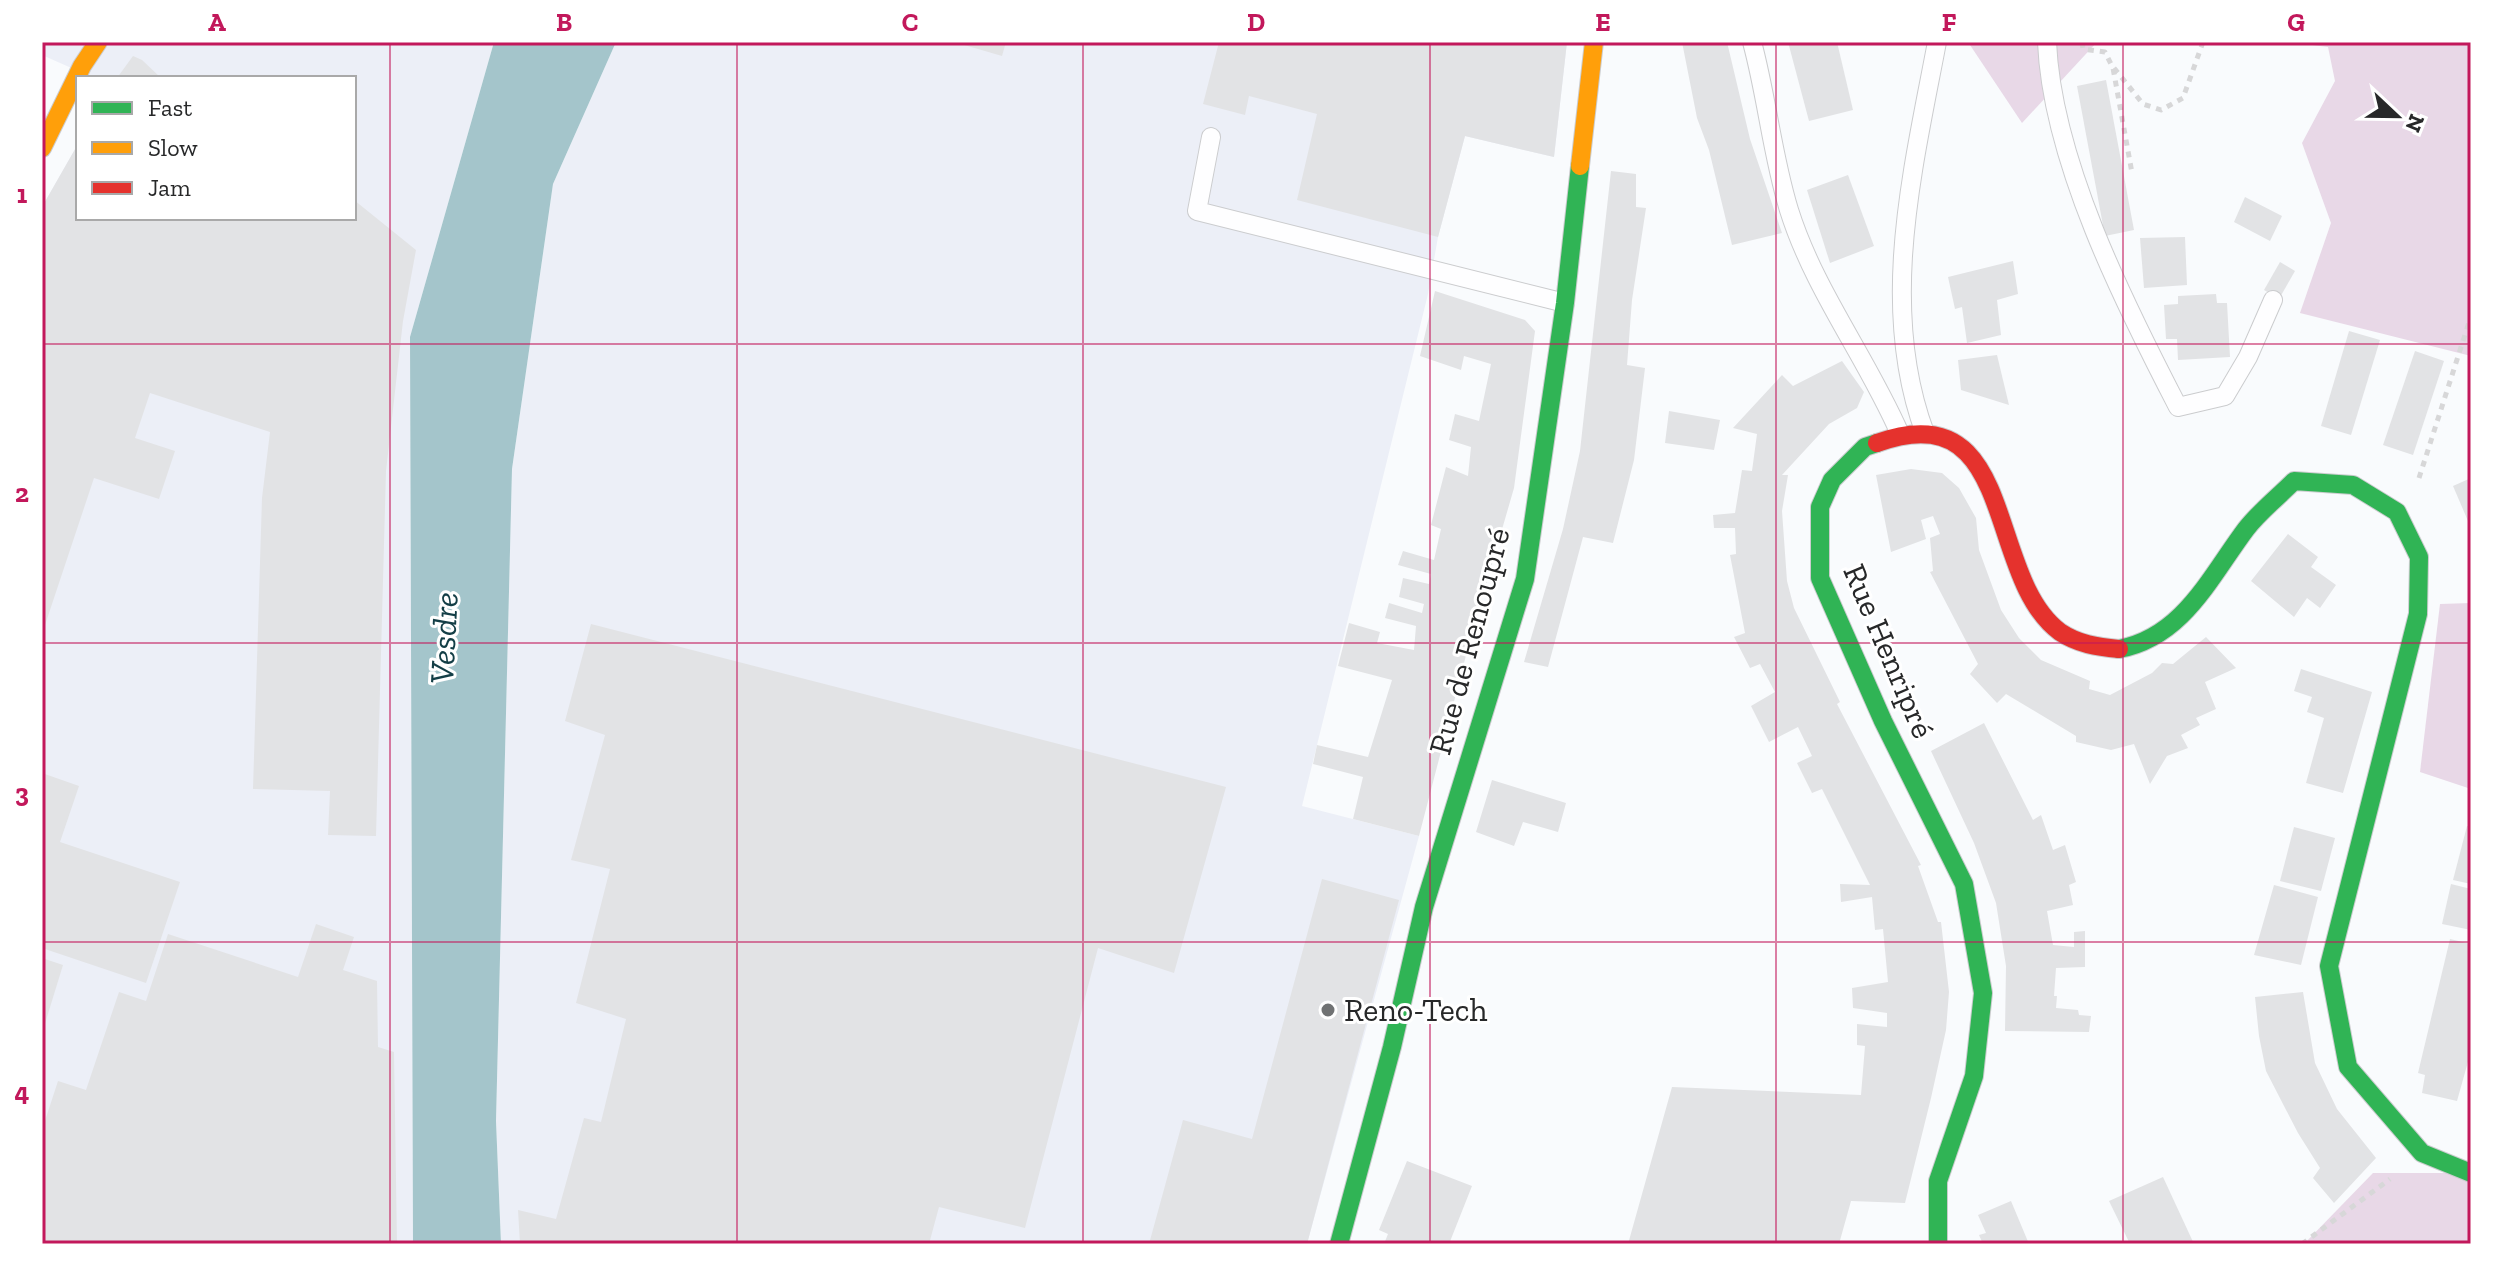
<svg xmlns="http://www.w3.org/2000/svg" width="2513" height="1286" viewBox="0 0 2513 1286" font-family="'Zilla Slab',serif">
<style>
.built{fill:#eceff7}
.forest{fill:#e8d8e7}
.water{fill:#a4c5cb}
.building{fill:#e2e3e5}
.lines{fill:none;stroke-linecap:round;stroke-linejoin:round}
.lane-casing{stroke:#cbccce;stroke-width:20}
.fast-casing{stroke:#cbccce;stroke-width:20}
.slow-casing{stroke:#cbccce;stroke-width:20}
.jam-casing{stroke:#cbccce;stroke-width:20}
.path{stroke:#d7d7d8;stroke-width:5;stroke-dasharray:6 6;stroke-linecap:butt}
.lane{stroke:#fefeff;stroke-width:18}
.fast{stroke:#30b455;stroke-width:18}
.slow{stroke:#ff9f0a;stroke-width:18}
.jam{stroke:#e5322d;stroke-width:18}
.grid{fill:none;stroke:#c2185b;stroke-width:2;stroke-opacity:0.55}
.poi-dot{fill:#707273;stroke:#fff;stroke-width:3}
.labels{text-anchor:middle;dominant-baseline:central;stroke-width:6;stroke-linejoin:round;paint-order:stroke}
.street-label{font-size:32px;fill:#272829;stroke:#fff}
.poi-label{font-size:32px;fill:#272829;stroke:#fff;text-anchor:start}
.water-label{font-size:34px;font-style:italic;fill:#133e46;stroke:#fff}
.neatline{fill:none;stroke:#c2185b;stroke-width:3}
.grid-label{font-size:26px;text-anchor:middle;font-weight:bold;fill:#c2185b}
</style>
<rect width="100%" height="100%" fill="#f9fbfd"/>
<g class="built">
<path d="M 42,42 L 494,42 L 410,337 L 413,1244 L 42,1244 L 42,207 L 78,144 L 78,218 L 354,218 L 354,78 L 94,78 L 42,55 Z"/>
<path d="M 616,42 L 1567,42 L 1554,157 L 1465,136 L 1438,237 L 1428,294 L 1302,806 L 1419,836 L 1307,1244 L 501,1244 L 496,1121 L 512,469 L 553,184 Z"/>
</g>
<g class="forest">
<path d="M 1968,42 L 2097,42 L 2022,123 Z"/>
<path d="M 2288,42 L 2471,42 L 2471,356 L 2300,313 L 2331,223 L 2302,143 L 2335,81 L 2328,47 Z"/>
<path d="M 2471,603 L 2471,789 L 2420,772 L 2440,604 Z"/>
<path d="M 2373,1173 L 2471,1173 L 2471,1244 L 2304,1244 Z"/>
</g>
<path class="water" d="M 494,42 L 616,42 L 553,184 L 512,469 L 496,1121 L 501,1244 L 413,1244 L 410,337 Z"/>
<g class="building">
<path d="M 954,42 L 1006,42 L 1002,56 Z"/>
<path d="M 1219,42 L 1567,42 L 1554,157 L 1465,136 L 1438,237 L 1297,200 L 1317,114 L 1249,96 L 1245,115 L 1203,104 Z"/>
<path d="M 1682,42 L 1727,42 L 1750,139 L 1782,233 L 1732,245 L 1709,150 L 1697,118 Z"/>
<path d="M 1788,42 L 1837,42 L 1853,110 L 1809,121 Z"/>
<path d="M 133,56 L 142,60 L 161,78 L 117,78 Z"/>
<path d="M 2106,80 L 2134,230 L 2105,236 L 2077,86 Z"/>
<path d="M 78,144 L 78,218 L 354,218 L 354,200 L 416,250 L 403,321 L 386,471 L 376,836 L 328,835 L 330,791 L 253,789 L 262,498 L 270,432 L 150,393 L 135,438 L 175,451 L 159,499 L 94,478 L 42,634 L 42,207 Z"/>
<path d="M 1611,171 L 1636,174 L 1636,207 L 1646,208 L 1632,300 L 1627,365 L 1645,368 L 1634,460 L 1613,543 L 1583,537 L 1548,667 L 1524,662 L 1563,529 L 1580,451 Z"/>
<path d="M 1848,175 L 1874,246 L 1830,263 L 1807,190 Z"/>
<path d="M 2245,197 L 2282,216 L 2270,241 L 2234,222 Z"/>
<path d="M 2185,237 L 2187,285 L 2144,288 L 2140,238 Z"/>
<path d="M 2013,261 L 2018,294 L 1997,300 L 2001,335 L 1967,343 L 1962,307 L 1955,309 L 1948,277 Z"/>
<path d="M 2280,262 L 2295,271 L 2279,299 L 2264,290 Z"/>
<path d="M 1435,291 L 1525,320 L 1535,331 L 1514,488 L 1470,640 L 1419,836 L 1353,819 L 1363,777 L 1313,764 L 1317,745 L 1368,757 L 1392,680 L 1338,666 L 1349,623 L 1380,632 L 1377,643 L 1414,650 L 1416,626 L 1385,618 L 1389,603 L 1422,613 L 1424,604 L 1399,597 L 1403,578 L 1429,584 L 1431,574 L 1398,565 L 1403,551 L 1434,560 L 1441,529 L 1431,525 L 1446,467 L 1468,476 L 1471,447 L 1449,440 L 1455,414 L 1479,421 L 1491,364 L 1464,356 L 1461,370 L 1420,356 Z"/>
<path d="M 2216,294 L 2217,303 L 2227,303 L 2230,357 L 2178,360 L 2177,339 L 2166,339 L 2164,305 L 2178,304 L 2178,296 Z"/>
<path d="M 2349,331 L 2380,340 L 2351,435 L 2321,426 Z"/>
<path d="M 2415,351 L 2444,361 L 2413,455 L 2383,445 Z"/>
<path d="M 1997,355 L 2009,405 L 1961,390 L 1958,360 Z"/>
<path d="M 1842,361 L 1864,392 L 1857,408 L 1829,424 L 1782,475 L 1788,475 L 1782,511 L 1787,581 L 1794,608 L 1840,702 L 1837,704 L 1921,865 L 1918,866 L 1938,922 L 1941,922 L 1949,992 L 1946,1030 L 1931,1098 L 1905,1203 L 1851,1201 L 1839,1244 L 1628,1244 L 1672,1087 L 1861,1095 L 1865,1046 L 1857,1045 L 1857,1024 L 1887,1027 L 1887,1013 L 1853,1008 L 1852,988 L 1888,982 L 1883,929 L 1875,930 L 1872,897 L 1841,902 L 1840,884 L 1870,885 L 1822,789 L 1812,793 L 1797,763 L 1812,756 L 1798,727 L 1769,742 L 1751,706 L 1775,692 L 1760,664 L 1750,668 L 1734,637 L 1745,633 L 1730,555 L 1736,554 L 1735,528 L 1714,528 L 1713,515 L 1735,513 L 1742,470 L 1752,471 L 1757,434 L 1733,428 L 1782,375 L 1793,386 Z"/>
<path d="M 1669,411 L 1720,420 L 1714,450 L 1665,443 Z"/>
<path d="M 1911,469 L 1942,473 L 1959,488 L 1976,518 L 1979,550 L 2001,610 L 2019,638 L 2041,660 L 2090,681 L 2089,689 L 2110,695 L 2152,673 L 2162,663 L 2173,664 L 2206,637 L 2236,668 L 2205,682 L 2216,709 L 2196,718 L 2200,725 L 2181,735 L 2188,748 L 2167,756 L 2150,784 L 2134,744 L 2111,750 L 2076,742 L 2076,736 L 2006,694 L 1997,703 L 1970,674 L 1978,664 L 1930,572 L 1933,571 L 1930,538 L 1940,534 L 1933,516 L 1921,520 L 1926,539 L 1891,552 L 1876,475 Z"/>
<path d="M 2471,478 L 2471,528 L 2453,486 Z"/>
<path d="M 2288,534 L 2318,557 L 2311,567 L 2336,585 L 2320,608 L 2307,598 L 2294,617 L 2251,581 Z"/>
<path d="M 591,624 L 1226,787 L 1174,973 L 1098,948 L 1025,1228 L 939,1207 L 929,1244 L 520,1244 L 518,1210 L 556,1219 L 584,1118 L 601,1122 L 626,1019 L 576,1003 L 610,869 L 571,860 L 605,735 L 565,721 Z"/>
<path d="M 2301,669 L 2372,692 L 2343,793 L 2306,783 L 2324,718 L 2307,712 L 2312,697 L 2294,691 Z"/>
<path d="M 1984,723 L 2033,820 L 2041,815 L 2053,850 L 2065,845 L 2076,882 L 2069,885 L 2073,905 L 2047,911 L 2053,945 L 2074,947 L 2074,932 L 2085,931 L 2085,967 L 2056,968 L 2054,996 L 2057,996 L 2056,1008 L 2078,1010 L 2079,1015 L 2091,1016 L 2089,1032 L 2005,1031 L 2006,966 L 1996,903 L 1974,843 L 1931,751 Z"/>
<path d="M 42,773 L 79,786 L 60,842 L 180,882 L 146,983 L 42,948 Z"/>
<path d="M 1492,780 L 1566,803 L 1558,832 L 1523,822 L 1514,846 L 1476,832 Z"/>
<path d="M 2467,826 L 2471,827 L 2471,884 L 2453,880 Z"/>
<path d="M 2294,827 L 2335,838 L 2321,891 L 2280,881 Z"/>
<path d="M 1322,879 L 1399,900 L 1307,1244 L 1149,1244 L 1183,1120 L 1252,1139 Z"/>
<path d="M 2451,884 L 2471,889 L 2471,930 L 2442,924 Z"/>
<path d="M 2274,885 L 2318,897 L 2301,965 L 2254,955 Z"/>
<path d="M 316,924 L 354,937 L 343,970 L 377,981 L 378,1047 L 394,1052 L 397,1244 L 42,1244 L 42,1130 L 58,1081 L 86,1090 L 119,992 L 146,1001 L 168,934 L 298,977 Z"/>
<path d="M 2450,939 L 2471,944 L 2471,1051 L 2457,1101 L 2422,1093 L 2425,1075 L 2418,1073 Z"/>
<path d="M 42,958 L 63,965 L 43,1030 L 42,1029 Z"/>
<path d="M 2303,992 L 2315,1063 L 2337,1109 L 2376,1158 L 2334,1203 L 2313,1178 L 2320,1168 L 2298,1133 L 2266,1071 L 2259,1036 L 2255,997 Z"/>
<path d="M 1407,1161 L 1472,1186 L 1449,1244 L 1384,1244 L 1388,1234 L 1379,1230 Z"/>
<path d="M 2163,1177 L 2194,1244 L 2130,1244 L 2109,1201 Z"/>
<path d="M 2011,1201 L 2029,1244 L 1983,1244 L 1979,1235 L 1986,1233 L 1978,1215 Z"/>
</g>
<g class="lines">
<g class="lane-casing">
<g id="lane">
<path d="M 1752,42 C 1767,97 1772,155 1789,210 C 1814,290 1867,358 1900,434"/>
<path d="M 2047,42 C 2052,160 2124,303 2178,407 L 2225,396 L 2248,357 L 2273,300"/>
<path d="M 1211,137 L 1197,211 L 1565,303"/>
<path d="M 1925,433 C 1878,307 1913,169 1937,42"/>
</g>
</g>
<g class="fast-casing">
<g id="fast">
<path d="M 1877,443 L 1865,447 L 1832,480 L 1820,507 L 1820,578 L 1883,721 L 1964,884 L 1983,993 L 1974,1076 L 1938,1181 L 1938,1244"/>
<path d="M 2119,649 C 2183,637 2210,577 2246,529 C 2259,512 2278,497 2294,481 L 2353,485 L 2397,512 L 2419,557 L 2418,614 L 2329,966 L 2348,1067 L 2422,1153 L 2471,1173"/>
<path d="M 1339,1244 L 1392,1047 L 1424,907 L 1525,579 L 1565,303 L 1580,166"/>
</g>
</g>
<g class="slow-casing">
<g id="slow">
<path d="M 42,148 L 82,66 L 98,42"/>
<path d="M 1580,166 L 1594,42"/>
</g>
</g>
<g class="jam-casing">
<path id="jam" d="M 1877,443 C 2019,392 1984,576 2060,632 C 2078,644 2097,647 2119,649"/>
</g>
<g class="path">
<path d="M 2082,42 L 2083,49 L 2105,52 L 2113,68 L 2132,173"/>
<path d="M 2114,68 L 2143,104 L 2161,110 L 2183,98 L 2203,42"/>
<path d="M 2419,478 L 2471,316"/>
<path d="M 2302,1244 L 2390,1179"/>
</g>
<use href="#lane" class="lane"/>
<use href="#fast" class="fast"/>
<use href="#slow" class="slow"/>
<use href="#jam" class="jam"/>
</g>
<path class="grid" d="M 390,42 L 390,1244M 737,42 L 737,1244M 1083,42 L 1083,1244M 1430,42 L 1430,1244M 1776,42 L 1776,1244M 2123,42 L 2123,1244M 42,344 L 2471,344M 42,643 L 2471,643M 42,942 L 2471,942"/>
<circle class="poi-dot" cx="1328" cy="1010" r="8"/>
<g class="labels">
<g class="street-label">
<text transform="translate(1469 641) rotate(-75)">Rue de Renoupré</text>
<text transform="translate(1889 651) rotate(67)">Rue Henripré</text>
</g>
<g class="poi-label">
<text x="1344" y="1010">Reno-Tech</text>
</g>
<g class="water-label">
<text transform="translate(444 638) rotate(-87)">Vesdre</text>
</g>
</g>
<rect width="2513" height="1286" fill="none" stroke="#ffffff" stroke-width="88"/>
<rect x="76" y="76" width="280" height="144" fill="#ffffff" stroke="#a9a9a9" stroke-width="2"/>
<rect x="92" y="102" width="40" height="12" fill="#30b455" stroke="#a9a9a9" stroke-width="2"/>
<text x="148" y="116" font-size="24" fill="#272829">Fast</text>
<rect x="92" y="142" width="40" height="12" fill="#ff9f0a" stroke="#a9a9a9" stroke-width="2"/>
<text x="148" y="156" font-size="24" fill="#272829">Slow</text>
<rect x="92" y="182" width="40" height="12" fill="#e5322d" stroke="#a9a9a9" stroke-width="2"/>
<text x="148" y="196" font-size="24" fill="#272829">Jam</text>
<g transform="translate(2397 116) rotate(112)" stroke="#ffffff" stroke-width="6" paint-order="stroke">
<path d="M0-6L14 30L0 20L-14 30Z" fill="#272829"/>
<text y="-12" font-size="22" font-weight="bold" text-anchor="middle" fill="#272829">N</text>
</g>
<rect x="44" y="44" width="2425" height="1198" class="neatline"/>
<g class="grid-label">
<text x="217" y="31">A</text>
<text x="564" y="31">B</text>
<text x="910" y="31">C</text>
<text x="1256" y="31">D</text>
<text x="1603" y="31">E</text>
<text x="1949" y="31">F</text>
<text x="2296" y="31">G</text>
<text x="22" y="203">1</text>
<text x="22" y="502">2</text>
<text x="22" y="802">3</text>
<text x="22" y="1101">4</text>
</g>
</svg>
